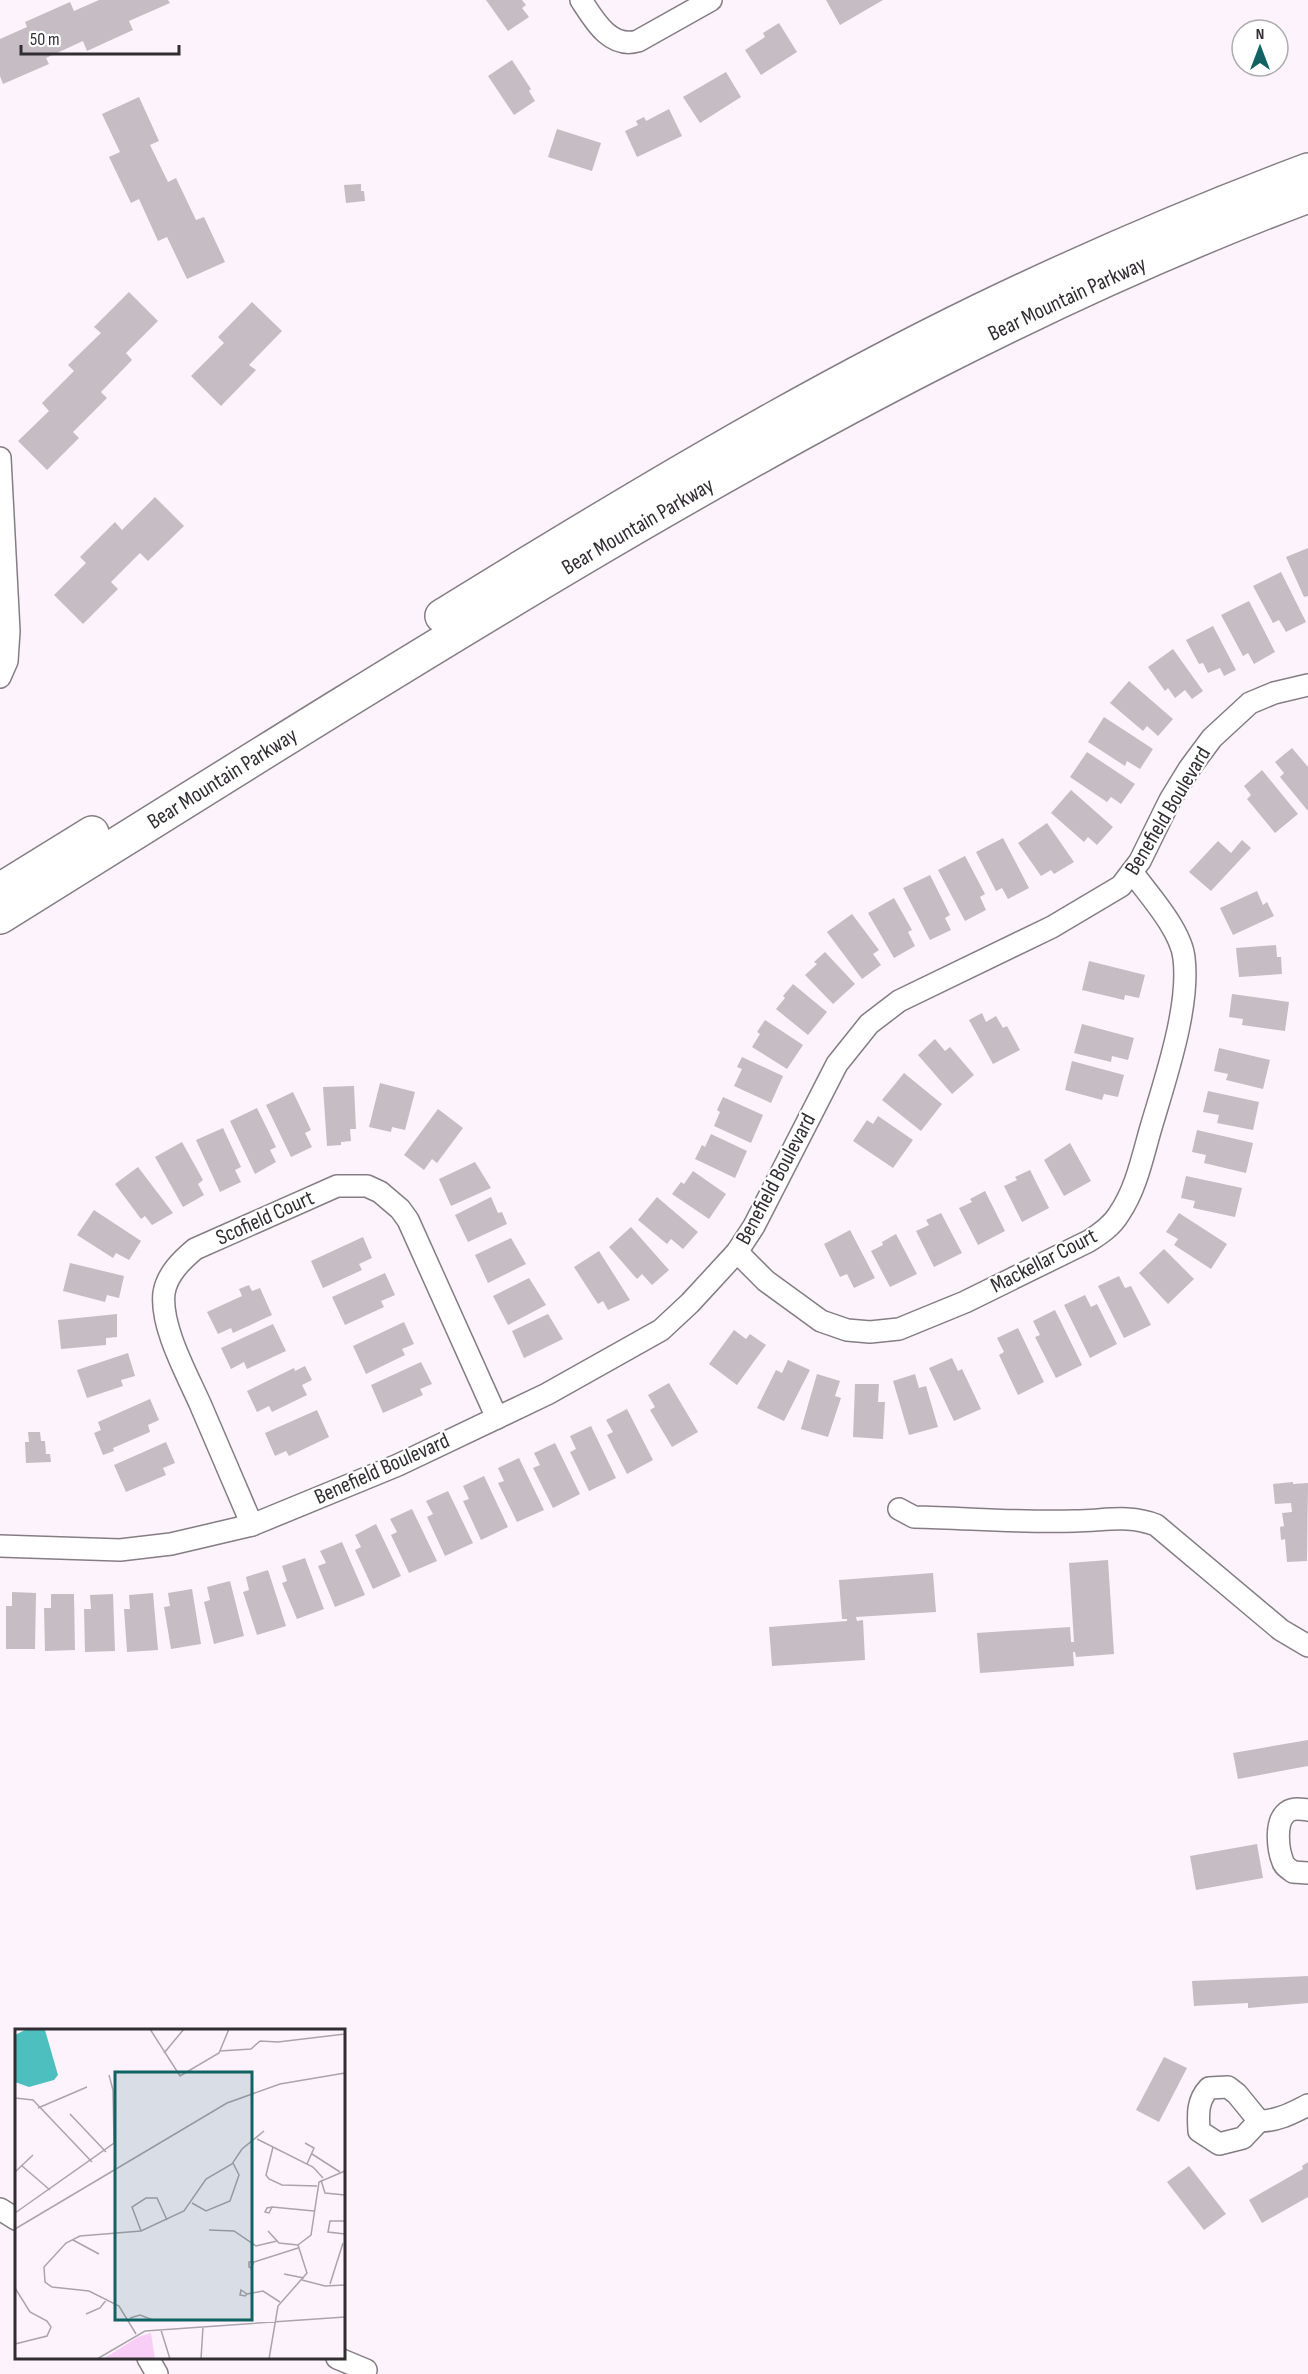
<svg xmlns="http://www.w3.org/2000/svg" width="1308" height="2374" viewBox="0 0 1308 2374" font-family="'Sofia Sans Condensed',sans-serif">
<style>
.building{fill:#c5bcc4}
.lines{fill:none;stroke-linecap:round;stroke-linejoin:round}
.minor-casing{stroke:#857d84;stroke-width:24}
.trunk-casing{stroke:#857d84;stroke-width:36}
.minor{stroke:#fff;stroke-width:21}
.trunk{stroke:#fff;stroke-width:33}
.labels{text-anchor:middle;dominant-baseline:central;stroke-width:4.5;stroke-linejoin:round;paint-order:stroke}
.street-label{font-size:22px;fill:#312e31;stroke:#fff}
.inset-road{fill:none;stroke:#aba4ab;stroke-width:1.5}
.view{fill:#116262;fill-opacity:0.15;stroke:#116262;stroke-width:3}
.inset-edge{fill:none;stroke:#312e31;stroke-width:3}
</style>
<rect width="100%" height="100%" fill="#fcf3fc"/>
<g class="building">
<path d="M 99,0 L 168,0 L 170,3 L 129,21 L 133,30 L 87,51 L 83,41 L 46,58 L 49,64 L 3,84 L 0,76 L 0,39 L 27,27 L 25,22 L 70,2 L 74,11 Z"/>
<path d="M 486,0 L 522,0 L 526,5 L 522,8 L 529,17 L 508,31 Z"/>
<path d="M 826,0 L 883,0 L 840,25 Z"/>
<path d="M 779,23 L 797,52 L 761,75 L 745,50 L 765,37 L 763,33 Z"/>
<path d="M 512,60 L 531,89 L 529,91 L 535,101 L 514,115 L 488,76 Z"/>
<path d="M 726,72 L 741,97 L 700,123 L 683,97 Z"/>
<path d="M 139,97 L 159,141 L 150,145 L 168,182 L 176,178 L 196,220 L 204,217 L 225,262 L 187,279 L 167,237 L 158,241 L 139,199 L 131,203 L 109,157 L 120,152 L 102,114 Z"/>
<path d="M 669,109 L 682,136 L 637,157 L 625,131 L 638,125 L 636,121 L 644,117 L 646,121 Z"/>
<path d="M 557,129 L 601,143 L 592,171 L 548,157 Z"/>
<path d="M 361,184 L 361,191 L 364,191 L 365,201 L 346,203 L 344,185 Z"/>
<path d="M 129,292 L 158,321 L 126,353 L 132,360 L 101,392 L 107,398 L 73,432 L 79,438 L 47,470 L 18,441 L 49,411 L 42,403 L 74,371 L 68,365 L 101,333 L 94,327 Z"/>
<path d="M 252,302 L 282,331 L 249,365 L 256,370 L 221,406 L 191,376 L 224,343 L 218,337 Z"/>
<path d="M 155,497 L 184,526 L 148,561 L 140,553 L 111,582 L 118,589 L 83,624 L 54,595 L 86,563 L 80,557 L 115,522 L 122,530 Z"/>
<path d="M 1308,548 L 1308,596 L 1304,597 L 1286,557 Z"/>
<path d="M 1281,572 L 1306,622 L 1286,632 L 1279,620 L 1273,623 L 1253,586 Z"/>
<path d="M 1249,601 L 1275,652 L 1254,664 L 1248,653 L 1243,656 L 1221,615 Z"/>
<path d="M 1213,626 L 1236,670 L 1224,676 L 1220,668 L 1208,673 L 1203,663 L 1199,664 L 1186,640 Z"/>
<path d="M 1173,649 L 1203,691 L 1192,699 L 1185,690 L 1175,698 L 1168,688 L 1165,691 L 1148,667 Z"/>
<path d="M 1129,681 L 1173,719 L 1158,736 L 1147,726 L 1143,731 L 1110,703 Z"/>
<path d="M 1104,717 L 1153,749 L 1140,769 L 1127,761 L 1125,766 L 1088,742 Z"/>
<path d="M 1292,748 L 1308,767 L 1308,811 L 1280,777 L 1284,773 L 1275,762 Z"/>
<path d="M 1087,752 L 1135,784 L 1121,804 L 1111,797 L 1107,802 L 1070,777 Z"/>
<path d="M 1262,770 L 1298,814 L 1275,833 L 1247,799 L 1251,795 L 1244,786 Z"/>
<path d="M 1071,790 L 1113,827 L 1097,845 L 1088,837 L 1084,842 L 1051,813 Z"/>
<path d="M 1047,823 L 1074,862 L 1054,874 L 1051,870 L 1041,876 L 1018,843 Z"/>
<path d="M 1003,838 L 1029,888 L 1008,899 L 1002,888 L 996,891 L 976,852 Z"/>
<path d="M 1242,840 L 1251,848 L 1211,891 L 1189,872 L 1218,841 L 1231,853 Z"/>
<path d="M 965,856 L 985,894 L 980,897 L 986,910 L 965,921 L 938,870 Z"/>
<path d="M 930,875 L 950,915 L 945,918 L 951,930 L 930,940 L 903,888 Z"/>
<path d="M 1257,891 L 1263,905 L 1267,902 L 1274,916 L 1233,935 L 1220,908 Z"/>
<path d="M 894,898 L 912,930 L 908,932 L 915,946 L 894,958 L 868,913 Z"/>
<path d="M 852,914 L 879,950 L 873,954 L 881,965 L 862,979 L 827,932 Z"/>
<path d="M 1276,945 L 1277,957 L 1281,957 L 1282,974 L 1239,977 L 1236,948 Z"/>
<path d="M 825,952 L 855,984 L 833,1004 L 805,975 L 817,964 L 814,962 Z"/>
<path d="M 1089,961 L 1145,975 L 1139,998 L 1125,995 L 1124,1000 L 1082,990 Z"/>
<path d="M 793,984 L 827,1012 L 808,1035 L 776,1009 L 785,998 L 783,996 Z"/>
<path d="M 1232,994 L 1289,1002 L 1285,1031 L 1242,1025 L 1243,1019 L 1229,1017 Z"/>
<path d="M 982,1013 L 986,1022 L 996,1016 L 1003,1028 L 1007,1026 L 1020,1050 L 993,1064 L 969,1020 Z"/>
<path d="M 765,1020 L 803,1045 L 787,1069 L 752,1047 L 760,1034 L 757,1032 Z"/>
<path d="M 1082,1024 L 1134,1038 L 1128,1060 L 1112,1056 L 1111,1062 L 1074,1053 Z"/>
<path d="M 935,1039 L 945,1051 L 950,1047 L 974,1075 L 952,1094 L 918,1055 Z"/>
<path d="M 1219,1048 L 1270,1060 L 1263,1089 L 1226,1080 L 1228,1074 L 1214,1071 Z"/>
<path d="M 742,1057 L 783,1076 L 771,1103 L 734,1086 L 742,1069 L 737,1067 Z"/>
<path d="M 1072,1061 L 1124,1075 L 1118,1097 L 1104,1094 L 1102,1100 L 1065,1090 Z"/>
<path d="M 904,1073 L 942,1104 L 921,1131 L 882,1100 Z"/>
<path d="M 380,1083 L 415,1092 L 405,1130 L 392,1127 L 391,1132 L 369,1127 Z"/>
<path d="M 354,1086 L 356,1129 L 350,1129 L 351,1141 L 341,1142 L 341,1145 L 327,1146 L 323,1087 Z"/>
<path d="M 1208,1091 L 1259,1102 L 1253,1130 L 1217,1123 L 1219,1115 L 1203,1112 Z"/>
<path d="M 293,1092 L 311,1130 L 305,1133 L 312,1147 L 291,1157 L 266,1105 Z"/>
<path d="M 723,1097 L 763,1115 L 751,1143 L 714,1126 L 720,1112 L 717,1110 Z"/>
<path d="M 257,1108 L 276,1147 L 270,1150 L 276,1162 L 255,1174 L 230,1121 Z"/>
<path d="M 438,1109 L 463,1128 L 437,1163 L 432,1159 L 424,1170 L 404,1155 Z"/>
<path d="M 878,1116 L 913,1140 L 893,1168 L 853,1141 L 867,1120 L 873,1124 Z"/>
<path d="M 223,1128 L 241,1167 L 235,1170 L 241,1182 L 220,1192 L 196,1140 Z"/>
<path d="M 1197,1130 L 1253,1143 L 1246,1173 L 1204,1163 L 1206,1155 L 1192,1152 Z"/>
<path d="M 711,1134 L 747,1151 L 735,1178 L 695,1159 L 702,1145 L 705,1147 Z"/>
<path d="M 182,1142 L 203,1180 L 198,1184 L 204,1195 L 183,1207 L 155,1157 Z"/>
<path d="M 1070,1143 L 1091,1181 L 1064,1196 L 1044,1160 Z"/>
<path d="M 475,1162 L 491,1188 L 451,1206 L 439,1179 Z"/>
<path d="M 138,1167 L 173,1213 L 152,1225 L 145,1216 L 141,1219 L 115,1184 Z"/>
<path d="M 1030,1170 L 1049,1208 L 1022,1222 L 1004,1186 L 1017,1180 L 1015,1177 Z"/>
<path d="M 693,1171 L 726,1194 L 709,1219 L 672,1194 L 681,1182 L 684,1184 Z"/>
<path d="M 1186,1176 L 1242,1188 L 1235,1217 L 1193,1208 L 1195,1201 L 1181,1198 Z"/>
<path d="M 985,1191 L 1005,1231 L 978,1245 L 959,1208 L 972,1202 L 970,1199 Z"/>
<path d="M 491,1197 L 498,1213 L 502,1212 L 507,1224 L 468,1242 L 455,1215 Z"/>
<path d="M 657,1197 L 698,1232 L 683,1249 L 671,1239 L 667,1244 L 638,1220 Z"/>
<path d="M 94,1210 L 141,1241 L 129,1260 L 116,1253 L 113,1258 L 77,1235 Z"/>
<path d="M 941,1213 L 962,1253 L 934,1267 L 916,1231 L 929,1225 L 926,1220 Z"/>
<path d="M 1179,1213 L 1227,1244 L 1211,1269 L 1174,1245 L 1178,1239 L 1166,1232 Z"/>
<path d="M 631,1227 L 669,1270 L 652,1285 L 642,1274 L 637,1279 L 609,1247 Z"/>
<path d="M 850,1230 L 875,1278 L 854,1288 L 847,1274 L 840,1277 L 824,1244 Z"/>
<path d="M 896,1234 L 917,1274 L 890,1287 L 871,1251 L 883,1245 L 882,1242 Z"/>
<path d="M 363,1237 L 372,1258 L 359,1264 L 362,1270 L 323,1288 L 311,1261 Z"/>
<path d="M 511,1238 L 526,1264 L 488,1283 L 475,1255 Z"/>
<path d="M 1164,1249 L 1194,1279 L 1168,1304 L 1139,1273 Z"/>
<path d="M 599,1251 L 630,1300 L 608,1310 L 603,1301 L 598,1304 L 574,1267 Z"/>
<path d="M 70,1263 L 124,1276 L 119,1298 L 107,1295 L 105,1302 L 63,1291 Z"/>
<path d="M 385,1273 L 395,1295 L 381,1301 L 384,1307 L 345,1325 L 332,1297 Z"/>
<path d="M 1119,1276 L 1125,1288 L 1131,1286 L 1151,1325 L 1124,1338 L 1098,1286 Z"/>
<path d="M 529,1278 L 546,1305 L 508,1325 L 493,1296 Z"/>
<path d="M 249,1285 L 252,1291 L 260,1288 L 272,1315 L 233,1333 L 231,1328 L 218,1334 L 207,1312 L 242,1296 L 239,1289 Z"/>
<path d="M 1085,1295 L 1091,1307 L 1097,1304 L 1117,1344 L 1090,1358 L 1064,1305 Z"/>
<path d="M 1055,1310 L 1082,1365 L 1056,1378 L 1035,1337 L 1040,1335 L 1033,1321 Z"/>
<path d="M 117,1314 L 117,1337 L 106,1338 L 106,1345 L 61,1349 L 58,1320 Z"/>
<path d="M 548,1314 L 563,1339 L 524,1358 L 512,1331 Z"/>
<path d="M 404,1322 L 414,1344 L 402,1349 L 405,1355 L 366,1374 L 353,1346 Z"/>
<path d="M 273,1324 L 286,1351 L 247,1369 L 244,1362 L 231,1369 L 221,1348 Z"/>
<path d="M 1018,1328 L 1044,1382 L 1018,1395 L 999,1355 L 1004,1352 L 997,1338 Z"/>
<path d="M 734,1330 L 746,1339 L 750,1334 L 766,1345 L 737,1385 L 709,1364 Z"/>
<path d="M 128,1353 L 135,1376 L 121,1380 L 123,1386 L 87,1398 L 77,1370 Z"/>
<path d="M 952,1358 L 958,1371 L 962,1369 L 981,1409 L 954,1421 L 929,1368 Z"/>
<path d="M 788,1360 L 810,1370 L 784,1421 L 757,1408 L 776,1370 L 782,1373 Z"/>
<path d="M 421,1362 L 432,1384 L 420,1389 L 423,1395 L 383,1413 L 371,1385 Z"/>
<path d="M 305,1366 L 312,1380 L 302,1385 L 307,1395 L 272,1412 L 269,1406 L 257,1412 L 247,1391 L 294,1368 L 295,1371 Z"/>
<path d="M 817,1374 L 840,1381 L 835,1396 L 841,1398 L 828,1437 L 801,1429 Z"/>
<path d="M 915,1374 L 919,1388 L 926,1386 L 938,1427 L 909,1435 L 893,1381 Z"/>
<path d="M 669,1383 L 698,1432 L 672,1447 L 650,1410 L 655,1407 L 648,1395 Z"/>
<path d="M 855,1384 L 879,1384 L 878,1402 L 885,1402 L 883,1439 L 853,1437 Z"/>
<path d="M 150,1399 L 159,1420 L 148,1425 L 150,1432 L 113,1448 L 114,1451 L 103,1455 L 94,1433 L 101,1430 L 98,1422 Z"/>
<path d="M 627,1409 L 653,1460 L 627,1474 L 607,1435 L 613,1432 L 606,1420 Z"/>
<path d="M 317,1410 L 329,1437 L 289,1456 L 286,1451 L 275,1456 L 265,1433 Z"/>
<path d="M 591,1426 L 616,1478 L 589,1491 L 570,1452 L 576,1449 L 570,1436 Z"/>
<path d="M 28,1432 L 40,1432 L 41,1441 L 45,1441 L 46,1454 L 50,1454 L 51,1462 L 26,1463 L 25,1442 L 29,1442 Z"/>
<path d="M 166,1442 L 175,1463 L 163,1468 L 166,1475 L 126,1492 L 114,1465 Z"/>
<path d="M 555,1443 L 580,1494 L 553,1508 L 533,1468 L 540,1465 L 534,1453 Z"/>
<path d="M 519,1458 L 544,1510 L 517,1522 L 498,1483 L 504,1481 L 498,1468 Z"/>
<path d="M 484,1476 L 508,1527 L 481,1540 L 463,1501 L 469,1499 L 463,1486 Z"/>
<path d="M 1293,1482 L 1293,1484 L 1308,1483 L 1307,1561 L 1287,1562 L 1285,1539 L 1281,1540 L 1280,1527 L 1284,1526 L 1282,1513 L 1292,1512 L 1291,1503 L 1275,1504 L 1273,1484 Z"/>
<path d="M 448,1491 L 473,1543 L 445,1556 L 427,1517 L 433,1514 L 426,1501 Z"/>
<path d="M 412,1509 L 437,1561 L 409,1573 L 391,1535 L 397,1532 L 390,1519 Z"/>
<path d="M 376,1524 L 401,1576 L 373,1589 L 355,1550 L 361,1547 L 355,1535 Z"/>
<path d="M 342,1542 L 365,1595 L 335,1607 L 318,1566 L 326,1563 L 320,1551 Z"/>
<path d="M 305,1558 L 324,1609 L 297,1619 L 282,1583 L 287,1581 L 282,1566 Z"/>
<path d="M 1108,1560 L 1114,1654 L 1076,1657 L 1075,1652 L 1073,1652 L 1074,1666 L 980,1673 L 977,1633 L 1070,1627 L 1071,1642 L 1074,1642 L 1069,1563 Z"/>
<path d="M 268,1570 L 286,1626 L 257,1635 L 243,1592 L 249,1590 L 246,1577 Z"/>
<path d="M 933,1573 L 936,1612 L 856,1617 L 857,1621 L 863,1620 L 865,1660 L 772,1666 L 769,1627 L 847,1621 L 847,1619 L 842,1619 L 839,1580 Z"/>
<path d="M 230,1581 L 244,1636 L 214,1644 L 204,1602 L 210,1600 L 207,1587 Z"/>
<path d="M 192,1589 L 201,1644 L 171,1649 L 164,1607 L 170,1606 L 168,1593 Z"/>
<path d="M 12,1592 L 36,1593 L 35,1649 L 6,1649 L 6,1606 L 12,1606 Z"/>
<path d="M 153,1593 L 158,1650 L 127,1652 L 124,1609 L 130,1609 L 129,1595 Z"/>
<path d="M 51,1594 L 74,1594 L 75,1650 L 45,1651 L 44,1608 L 51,1608 Z"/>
<path d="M 113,1594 L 115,1651 L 85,1652 L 84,1609 L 91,1609 L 90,1595 Z"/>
<path d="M 1308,1740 L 1308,1766 L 1238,1779 L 1233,1753 Z"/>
<path d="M 1257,1844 L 1263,1878 L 1196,1890 L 1190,1856 Z"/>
<path d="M 1308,1976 L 1308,2003 L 1248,2008 L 1248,2003 L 1194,2006 L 1192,1981 Z"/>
<path d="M 1164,2057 L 1187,2068 L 1159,2122 L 1136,2110 Z"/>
<path d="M 1308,2162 L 1308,2197 L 1262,2223 L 1249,2200 L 1303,2169 L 1302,2166 Z"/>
<path d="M 1189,2166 L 1226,2214 L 1204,2230 L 1167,2182 Z"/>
</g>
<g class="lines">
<g class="minor-casing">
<g id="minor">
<path d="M 581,0 C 594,20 610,49 638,41 L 711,0"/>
<path d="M 0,458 L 9,631 L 7,661 L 0,677"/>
<path d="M 737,1252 L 766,1281 L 821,1321 L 847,1330 L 870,1332 L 899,1329 L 965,1302 L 1089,1241 C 1100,1234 1112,1226 1119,1214 C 1137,1188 1143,1154 1152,1124 C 1166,1077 1190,1006 1184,958 C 1181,930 1149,895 1132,872"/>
<path d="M 899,1509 L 914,1517 C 967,1518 1021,1523 1075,1521 C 1103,1521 1129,1514 1156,1525 L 1281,1630 L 1308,1646"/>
<path d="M 252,1525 C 235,1485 218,1446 201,1406 C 188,1376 160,1327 164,1293 C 167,1274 182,1260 195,1249 L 337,1186 L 367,1186 L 380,1192 L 400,1209 L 408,1220 L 497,1418"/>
<path d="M 0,1546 L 120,1550 L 171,1544 L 252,1525 L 398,1465 L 547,1394 L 661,1330 L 690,1303 L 737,1252 L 754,1226 L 837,1064 L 869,1024 L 899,1001 L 1052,927 L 1121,886 L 1140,861 L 1170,800 L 1189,769 L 1212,738 L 1250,703 L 1274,693 L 1308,685"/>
<path d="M 1308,1810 C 1300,1809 1291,1807 1285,1814 C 1275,1824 1278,1850 1283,1862 C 1284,1866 1289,1869 1293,1872 L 1308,1873"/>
<path d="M 1228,2087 L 1237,2094 L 1259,2121 L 1243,2138 L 1219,2144 L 1199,2131 C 1198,2114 1197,2101 1209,2088 Z"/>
<path d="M 1259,2121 C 1278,2121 1292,2113 1308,2105"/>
<path d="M 0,2209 L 16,2219"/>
<path d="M 148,2358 L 157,2374"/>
<path d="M 337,2358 L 366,2370"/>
</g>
</g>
<g class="trunk-casing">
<g id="trunk">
<path d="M 442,616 C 617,508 794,401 979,311 C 1087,259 1196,212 1308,170"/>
<path d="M 0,890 L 92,833"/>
<path id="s1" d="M 0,917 C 191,798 382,677 576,562 C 811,423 1052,292 1308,196"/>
</g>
</g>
<use href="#minor" class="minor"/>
<use href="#trunk" class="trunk"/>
</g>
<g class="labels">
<g class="street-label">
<text stroke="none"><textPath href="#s1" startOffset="1234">Bear Mountain Parkway</textPath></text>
<text stroke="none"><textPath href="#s1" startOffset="748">Bear Mountain Parkway</textPath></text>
<text stroke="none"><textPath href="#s1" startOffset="262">Bear Mountain Parkway</textPath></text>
<text transform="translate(1168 811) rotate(-59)">Benefield Boulevard</text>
<text transform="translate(776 1179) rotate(-62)">Benefield Boulevard</text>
<text transform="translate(265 1218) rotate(-24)">Scofield Court</text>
<text transform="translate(1044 1261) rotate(-27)">Mackellar Court</text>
<text transform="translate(382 1469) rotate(-24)">Benefield Boulevard</text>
</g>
</g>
<g transform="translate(15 2029)">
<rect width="330" height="330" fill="#fcf3fc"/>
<path d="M 136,304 L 140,330 L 88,330 L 123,308 Z" fill="#f9cef6"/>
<path d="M 10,1 L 30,1 L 43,46 L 39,51 L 14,58 L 0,53 L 0,6 Z" fill="#4dbfbf"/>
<path class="inset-road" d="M 135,0 L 165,47 L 204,24 L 214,0M 245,12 L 263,13 L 330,5M 205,22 L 236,20 L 245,12M 149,24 L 169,0M 0,69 L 18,71 L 77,133M 23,79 L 72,58M 55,85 L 91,123M 242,110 L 298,138 L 308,149M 290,114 L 299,119 L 292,135M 258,118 L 251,146 L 254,150 L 267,156 L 302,157M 297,125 L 325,143M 6,136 L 35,161M 0,143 L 18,126M 306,151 L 310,164 L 330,166M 177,174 L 191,182 L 215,172 L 224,146 L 218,134M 257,178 L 299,182M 257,178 L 254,184 L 250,183 L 252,179 ZM 0,184 L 99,114 L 98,61 L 94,46M 330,192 L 315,192 L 313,203 L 330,205M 0,200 L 212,74 L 265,55 L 330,44M 194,201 L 219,202 L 241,217 L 262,212M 126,202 L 117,178 L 131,169 L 142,169 L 152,191M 253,202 L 264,214 L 283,216M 58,211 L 84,225M 283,216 L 296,206 L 304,153 L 330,142M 234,233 L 239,233 L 236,239 L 234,238 ZM 239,233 L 283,219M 269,245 L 289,249M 287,251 L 310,257 L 330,256M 315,255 L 328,214M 0,259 L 15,283 L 32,292 L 36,298 L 32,307 L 0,315M 226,261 L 232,265 L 230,267 L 225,266 ZM 232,265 L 248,262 L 265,273M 71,285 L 85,279 L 92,270M 115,289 L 125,286 L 138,291M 146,301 L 155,330M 121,305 L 104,277 L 74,262 L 37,258 L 30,253 L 29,238 L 51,214 L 65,207 L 126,202 L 169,182 L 191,150 L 217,135 L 227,120 L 249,102M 82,330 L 130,302 L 330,288M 186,330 L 188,298M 254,330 L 263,277 L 292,244 L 283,216"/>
<path class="view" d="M 100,43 L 237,43 L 237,291 L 100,291 Z"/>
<rect width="330" height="330" class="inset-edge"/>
</g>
<g transform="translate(1260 48)"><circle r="28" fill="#ffffff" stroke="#adabad" stroke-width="1.5"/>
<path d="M0-4.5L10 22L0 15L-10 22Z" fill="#116262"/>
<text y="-9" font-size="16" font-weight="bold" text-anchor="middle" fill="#312e31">N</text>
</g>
<path d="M21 45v9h158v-9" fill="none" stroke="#312e31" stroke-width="3"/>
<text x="30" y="45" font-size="18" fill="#312e31" stroke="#ffffff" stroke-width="4.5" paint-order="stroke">50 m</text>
</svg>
